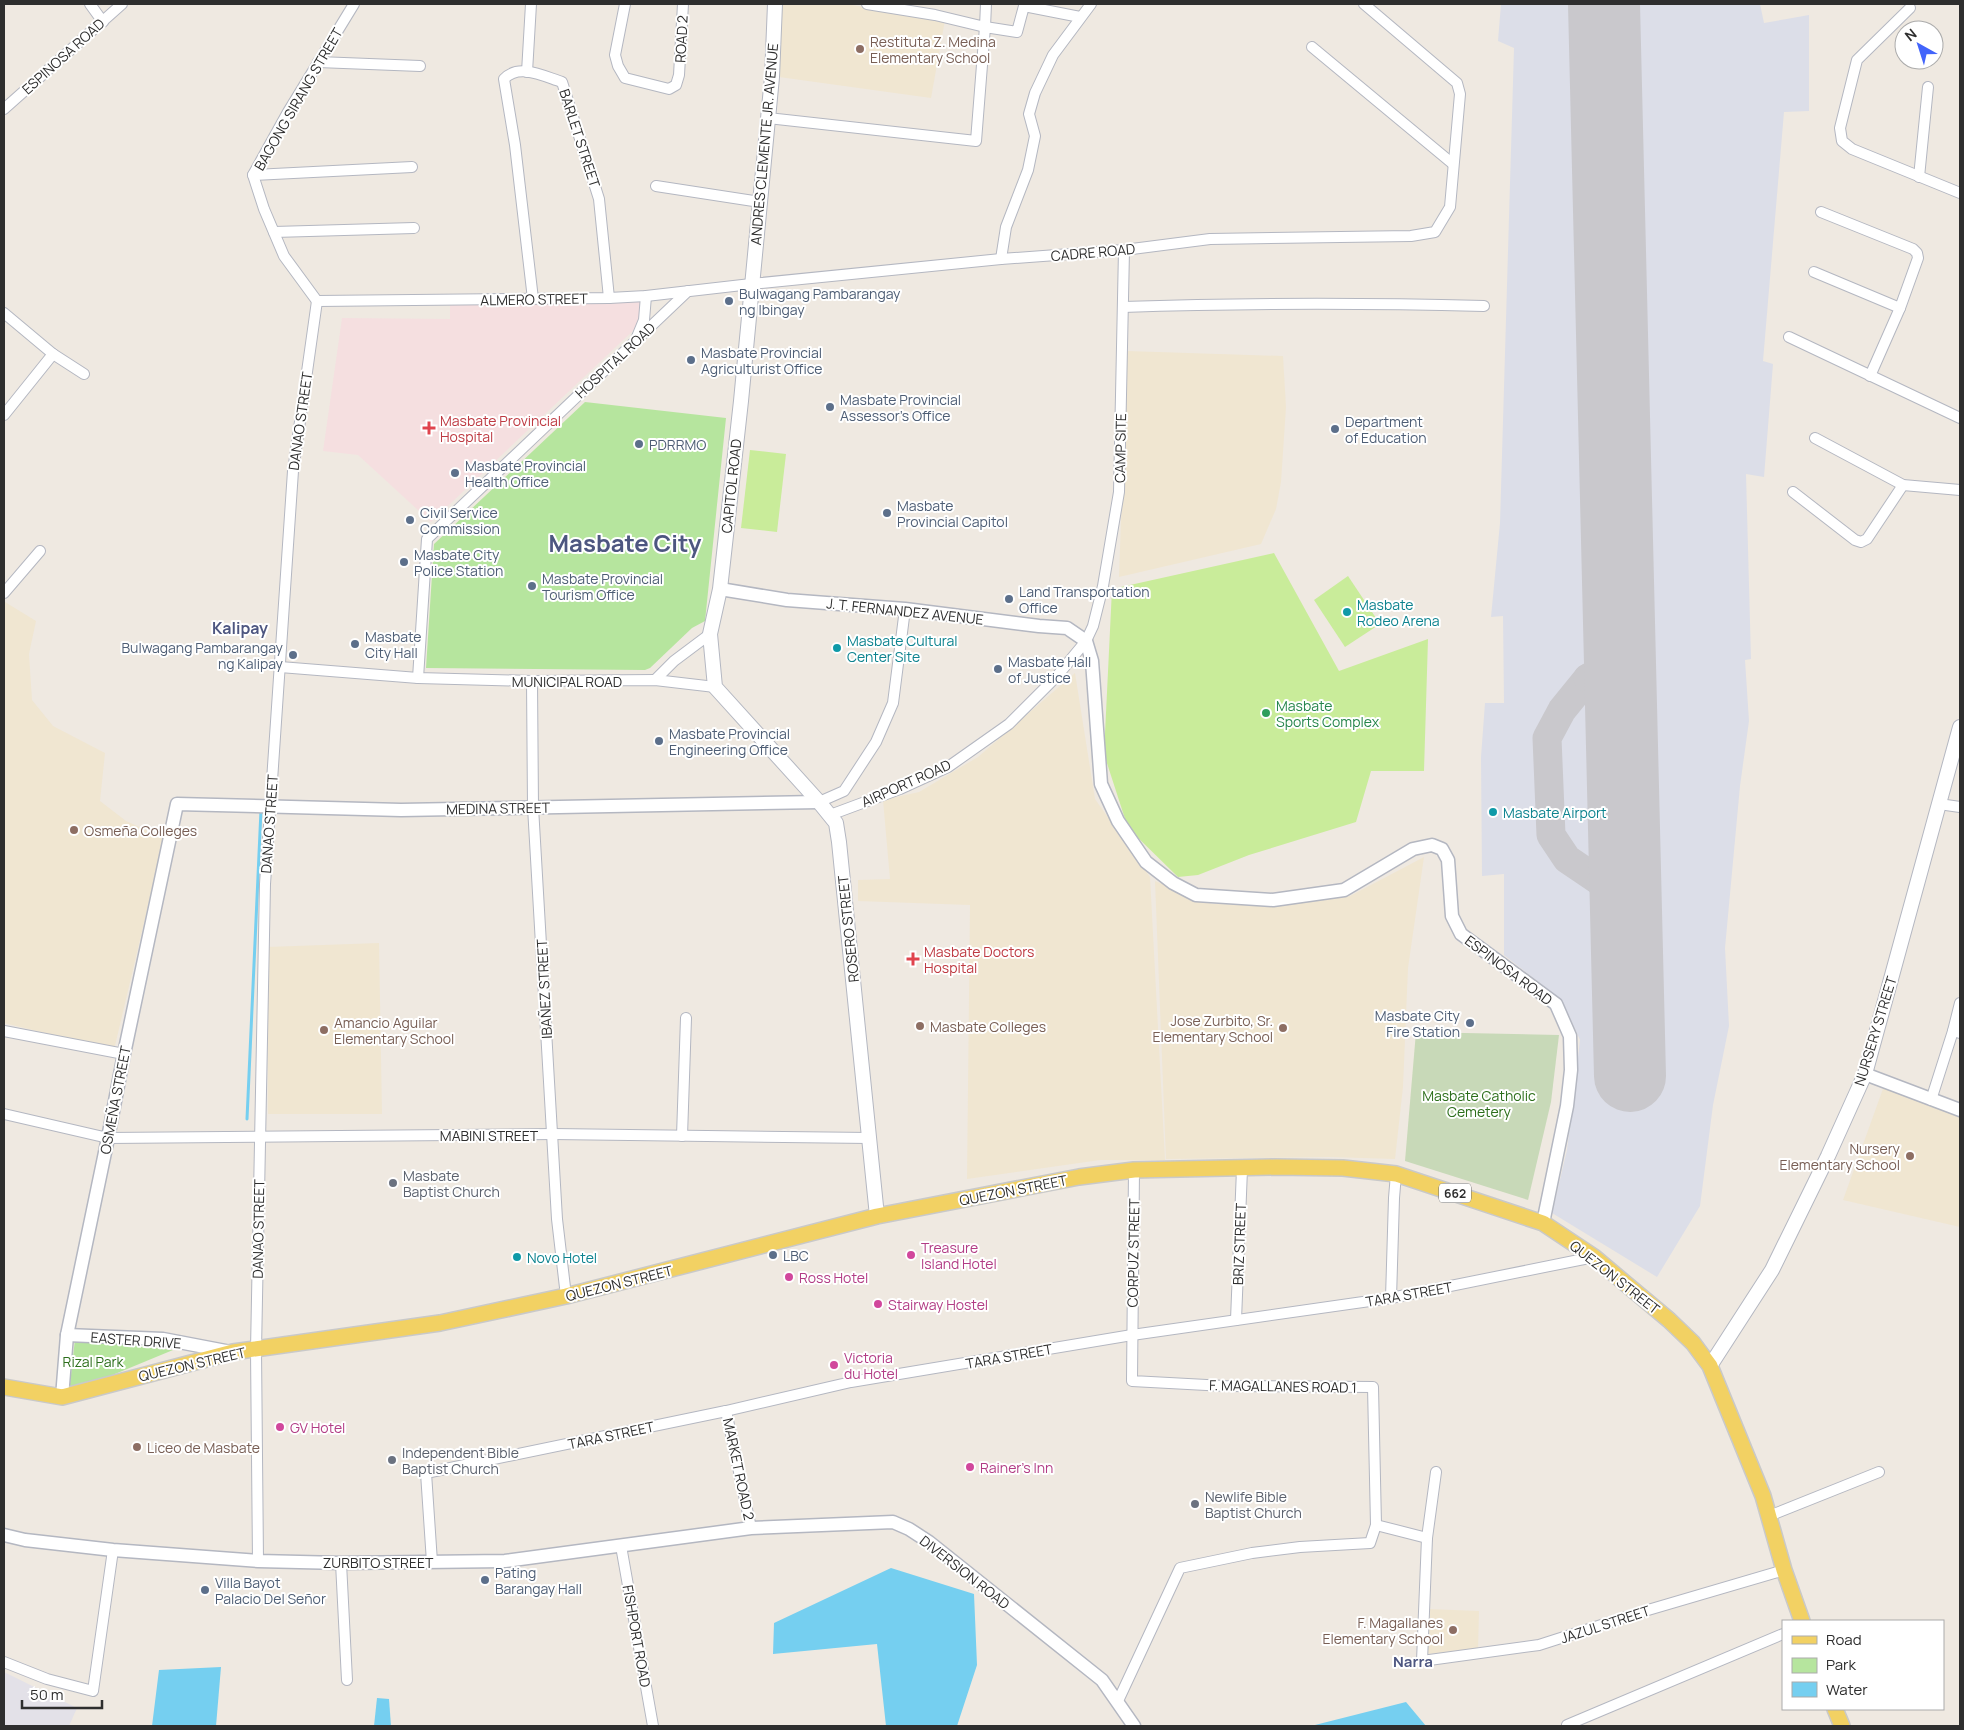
<svg xmlns="http://www.w3.org/2000/svg" width="1964" height="1730" viewBox="0 0 1964 1730" font-family="Manrope,sans-serif">
<style>
.industrial{fill:#e3e1e8}
.education{fill:#f0e6d1}
.medical{fill:#f5dfe0}
.airport{fill:#dcdee8}
.green{fill:#b6e59e}
.cemetery{fill:#c8d9b8}
.pitch{fill:#c9ec9a}
.water{fill:#75cff0}
.lines{fill:none;stroke-linecap:round;stroke-linejoin:round}
.stream{stroke:#75cff0;stroke-width:3}
.taxiway{stroke:#c9c8cc;stroke-width:29}
.runway{stroke:#c9c8cc;stroke-width:72}
.minor-casing{stroke:#b4b7c1;stroke-width:12}
.tertiary-casing{stroke:#b4b7c1;stroke-width:15}
.secondary-casing{stroke:#b4b7c1;stroke-width:16}
.primary-casing{stroke:#c9c9c9;stroke-width:18}
.minor{stroke:#fff;stroke-width:10}
.tertiary{stroke:#fff;stroke-width:12}
.secondary{stroke:#fff;stroke-width:14}
.primary{stroke:#f2d163;stroke-width:15}
.education-dot{fill:#8d6e63;stroke:#fff;stroke-width:2}
.service-dot{fill:#5c6f8a;stroke:#fff;stroke-width:2}
.health-dot{fill:#e0444e;stroke:#fff;stroke-width:2}
.culture-dot{fill:#0f9aa8;stroke:#fff;stroke-width:2}
.leisure-dot{fill:#2e9e5b;stroke:#fff;stroke-width:2}
.worship-dot{fill:#6b7280;stroke:#fff;stroke-width:2}
.hotel-dot{fill:#d1479c;stroke:#fff;stroke-width:2}
.labels{text-anchor:middle;dominant-baseline:central;stroke-width:4;stroke-linejoin:round;paint-order:stroke}
.shield{fill:#fff;stroke:#6d6d6d;stroke-width:1}
.shield-label{font-size:12px;font-weight:bold;fill:#2e2e2e}
.street-label{font-size:14px;fill:#2e2e2e;stroke:#fff}
.education-label{font-size:14px;fill:#785e54;stroke:#fff;text-anchor:start}
.service-label{font-size:14px;fill:#4e5e75;stroke:#fff;text-anchor:start}
.health-label{font-size:14px;fill:#be3a42;stroke:#fff;text-anchor:start}
.culture-label{font-size:14px;fill:#0d838f;stroke:#fff;text-anchor:start}
.leisure-label{font-size:14px;fill:#27864d;stroke:#fff;text-anchor:start}
.park-label{font-size:14px;fill:#2c6e1b;stroke:#fff}
.worship-label{font-size:14px;fill:#5b616d;stroke:#fff;text-anchor:start}
.hotel-label{font-size:14px;fill:#b23c85;stroke:#fff;text-anchor:start}
.neighbourhood-label{font-size:15px;font-weight:bold;fill:#4d5680;stroke:#fff}
.quarter-label{font-size:16px;font-weight:bold;fill:#4d5680;stroke:#fff}
.town-label{font-size:24px;font-weight:bold;fill:#4d5680;stroke:#fff}
</style>
<rect width="100%" height="100%" fill="#efe9e1"/>
<path class="industrial" d="M 4,1672 L 77,1708 L 69,1726 L 4,1726 Z"/>
<g class="education">
<path d="M 782,4 L 846,4 L 945,20 L 931,98 L 779,77 Z"/>
<path d="M 1127,351 L 1283,356 L 1286,407 L 1281,482 L 1276,509 L 1261,544 L 1119,577 Z"/>
<path d="M 5,602 L 36,621 L 29,654 L 32,700 L 53,726 L 105,753 L 100,801 L 126,821 L 164,838 L 114,1050 L 4,1023 Z"/>
<path d="M 1075,673 L 1095,799 L 1150,877 L 1165,1160 L 1100,1160 L 967,1179 L 970,905 L 858,901 L 858,880 L 890,879 L 883,800 L 919,792 L 978,757 Z"/>
<path d="M 1424,857 L 1408,968 L 1403,1087 L 1395,1159 L 1329,1157 L 1166,1159 L 1155,881 L 1212,904 L 1261,905 L 1323,899 L 1350,896 Z"/>
<path d="M 379,943 L 382,1114 L 268,1114 L 267,947 Z"/>
<path d="M 1884,1086 L 1960,1113 L 1960,1227 L 1843,1200 Z"/>
<path d="M 1428,1609 L 1479,1611 L 1478,1649 L 1427,1654 Z"/>
</g>
<path class="medical" d="M 641,301 L 638,326 L 431,522 L 358,455 L 323,451 L 342,318 L 450,319 L 450,305 Z"/>
<path class="airport" d="M 1501,4 L 1760,4 L 1764,23 L 1809,15 L 1809,111 L 1784,112 L 1763,361 L 1773,364 L 1764,477 L 1746,474 L 1751,659 L 1745,660 L 1749,721 L 1740,786 L 1725,948 L 1729,1026 L 1713,1105 L 1700,1206 L 1657,1277 L 1552,1213 L 1567,1150 L 1580,1040 L 1570,1018 L 1559,998 L 1504,955 L 1504,874 L 1482,876 L 1481,757 L 1485,703 L 1504,703 L 1503,616 L 1491,617 L 1500,523 L 1514,48 L 1498,41 Z"/>
<g class="green">
<path d="M 585,402 L 726,418 L 705,621 L 692,628 L 650,668 L 645,670 L 426,668 L 434,544 Z"/>
<path d="M 75,1339 L 173,1350 L 69,1393 Z"/>
</g>
<path class="cemetery" d="M 1416,1032 L 1559,1035 L 1551,1102 L 1528,1200 L 1405,1161 Z"/>
<g class="pitch">
<path d="M 750,450 L 786,454 L 777,532 L 741,528 Z"/>
<path d="M 1274,553 L 1339,671 L 1428,639 L 1424,771 L 1371,771 L 1356,822 L 1249,855 L 1198,875 L 1178,877 L 1128,828 L 1104,754 L 1112,589 Z"/>
<path d="M 1348,576 L 1380,624 L 1345,647 L 1314,600 Z"/>
</g>
<g class="water">
<path d="M 891,1568 L 974,1594 L 977,1665 L 957,1726 L 886,1726 L 877,1644 L 773,1654 L 774,1623 Z"/>
<path d="M 221,1667 L 216,1726 L 152,1726 L 159,1670 Z"/>
<path d="M 377,1698 L 389,1699 L 391,1726 L 374,1726 Z"/>
<path d="M 1406,1702 L 1426,1726 L 1311,1726 Z"/>
</g>
<g class="lines">
<path class="stream" d="M 247,1119 L 261,810"/>
<g class="taxiway">
<path d="M 1620,655 L 1614,663 L 1588,678 L 1562,710 L 1547,738 L 1551,835 L 1567,859 L 1601,882 C 1612,883 1618,876 1625,869"/>
<path d="M 1588,678 L 1604,680 L 1621,692"/>
<path d="M 1601,882 L 1626,909"/>
</g>
<path class="runway" d="M 1604,4 L 1630,1076"/>
<g class="minor-casing">
<g id="minor">
<path d="M 90,4 L 103,22"/>
<path d="M 625,4 L 615,55 L 618,66 L 625,78 L 669,89 L 676,85 L 679,75 L 683,4"/>
<path d="M 867,4 L 935,15 L 985,27 L 986,4"/>
<path d="M 1910,8 L 1857,60 L 1840,128 L 1842,141 L 1852,149 L 1960,193"/>
<path d="M 1312,47 L 1453,164"/>
<path d="M 318,62 L 420,66"/>
<path d="M 527,72 L 531,4"/>
<path d="M 4,109 L 122,4"/>
<path d="M 768,118 L 976,141 L 985,27 L 1017,32 L 1024,6 L 1080,17"/>
<path d="M 253,175 L 412,167"/>
<path d="M 1919,177 L 1928,87"/>
<path d="M 656,186 L 760,202"/>
<path d="M 1821,212 L 1913,249 L 1917,253 L 1918,258 L 1900,308 L 1870,376"/>
<path d="M 274,232 L 414,228"/>
<path d="M 1001,259 L 1006,227 L 1028,170 L 1035,136 L 1029,114 L 1035,93 L 1053,55 L 1091,4"/>
<path d="M 1814,272 L 1900,308"/>
<path d="M 533,299 L 515,145 L 504,79 C 519,63 543,76 562,82 L 599,199 L 609,298"/>
<path d="M 317,301 L 609,298 L 646,296 L 751,284 L 1001,259 L 1124,250 L 1210,239 L 1411,236 L 1435,232 L 1450,207 L 1460,94 L 1457,83 L 1364,4"/>
<path d="M 317,301 L 284,256 L 264,209 L 253,175 L 288,112 L 354,4"/>
<path d="M 1123,307 C 1244,303 1364,303 1484,306"/>
<path d="M 4,313 L 53,354 L 84,374"/>
<path d="M 637,337 L 644,320 L 646,296"/>
<path d="M 1789,337 L 1960,418"/>
<path d="M 4,415 L 53,354"/>
<path d="M 1815,438 L 1903,485 L 1960,490"/>
<path d="M 1793,492 L 1855,540 L 1861,542 L 1867,539 L 1903,485"/>
<path d="M 4,593 L 40,551"/>
<path d="M 280,667 L 418,678 L 532,681 L 655,680 L 715,687"/>
<path d="M 418,678 L 427,539 L 688,291"/>
<path d="M 655,680 L 674,661 L 710,634"/>
<path d="M 532,681 L 533,807 L 557,1219 L 566,1296"/>
<path d="M 819,802 L 844,791 L 876,742 L 893,703 L 905,609"/>
<path d="M 1939,804 L 1960,807"/>
<path d="M 830,815 L 900,789 L 948,767 L 1009,724 L 1057,676 L 1086,641 L 1093,626 L 1103,586 L 1119,492 L 1124,250"/>
<path d="M 1960,1003 L 1953,1031 L 1960,1033"/>
<path d="M 4,1031 L 124,1054"/>
<path d="M 1931,1100 L 1953,1031"/>
<path d="M 4,1114 L 108,1138 L 553,1134 L 870,1138"/>
<path d="M 682,1136 L 686,1018"/>
<path d="M 1391,1298 L 1394,1198 L 1396,1174"/>
<path d="M 1236,1320 L 1242,1169"/>
<path d="M 726,1411 L 751,1528"/>
<path d="M 1436,1472 L 1427,1538 L 1422,1661 L 1539,1645 L 1648,1610 L 1784,1570"/>
<path d="M 1769,1516 L 1879,1472"/>
<path d="M 1376,1525 L 1427,1538"/>
<path d="M 621,1546 L 653,1726"/>
<path d="M 258,1561 L 256,1350 L 265,884 L 293,471 L 317,301"/>
<path d="M 432,1562 L 426,1473 L 726,1411 L 851,1382 L 1132,1335 L 1391,1298 L 1594,1257"/>
<path d="M 341,1563 L 347,1680"/>
<path d="M 4,1662 L 47,1679 L 93,1691 L 113,1550"/>
<path d="M 1118,1701 L 1180,1568 L 1252,1553 L 1300,1547 L 1370,1543 L 1376,1525 L 1373,1387 L 1225,1386 L 1132,1381 L 1134,1170"/>
<path d="M 1567,1725 L 1783,1634"/>
</g>
</g>
<g class="tertiary-casing">
<g id="tertiary">
<path d="M 720,589 L 787,600 L 905,609 L 1039,626 L 1067,628 L 1086,641 L 1092,661 L 1101,784 L 1118,821 L 1146,862 L 1173,883 L 1196,895 L 1273,900 L 1344,890 L 1413,849 L 1432,845 L 1442,849 L 1448,860 L 1452,916 L 1461,934 L 1556,1004 L 1570,1036 L 1571,1070 L 1567,1106 L 1543,1223"/>
<path d="M 1865,1074 L 1960,1110"/>
<path d="M 67,1335 L 163,1339 L 231,1352"/>
<path d="M 62,1397 L 67,1335 L 108,1138 L 124,1054 L 177,804 L 401,810 L 819,802"/>
<path d="M 4,1535 L 25,1540 L 113,1550 L 258,1561 L 341,1563 L 505,1561 L 751,1528 L 893,1522 L 909,1529 L 929,1542 L 1102,1680 L 1134,1726"/>
</g>
</g>
<g class="secondary-casing">
<g id="secondary">
<path d="M 775,4 L 772,77 L 741,401 L 720,589 L 710,634 L 715,687 L 819,802 L 836,823 L 839,842 L 877,1216"/>
<path d="M 1710,1366 L 1772,1270 L 1828,1156 L 1865,1074 L 1960,727"/>
</g>
</g>
<g class="primary-casing">
<g id="primary">
<path d="M 4,1387 L 62,1397 L 233,1352 L 440,1323 L 566,1296 L 877,1216 L 1079,1177 L 1134,1170 L 1276,1167 L 1343,1168 L 1396,1174 L 1543,1223 L 1594,1257 L 1669,1320 L 1693,1343 L 1710,1366 L 1763,1496 L 1784,1570 L 1802,1621"/>
<path d="M 1835,1709 L 1842,1726"/>
</g>
</g>
<use href="#minor" class="minor"/>
<use href="#tertiary" class="tertiary"/>
<use href="#secondary" class="secondary"/>
<use href="#primary" class="primary"/>
</g>
<g class="education-dot">
<circle cx="860" cy="49" r="5"/>
<circle cx="74" cy="830" r="5"/>
<circle cx="920" cy="1026" r="5"/>
<circle cx="1283" cy="1028" r="5"/>
<circle cx="324" cy="1030" r="5"/>
<circle cx="1910" cy="1156" r="5"/>
<circle cx="137" cy="1447" r="5"/>
<circle cx="1453" cy="1630" r="5"/>
</g>
<g class="service-dot">
<circle cx="729" cy="301" r="5"/>
<circle cx="691" cy="360" r="5"/>
<circle cx="830" cy="407" r="5"/>
<circle cx="1335" cy="429" r="5"/>
<circle cx="639" cy="444" r="5"/>
<circle cx="455" cy="473" r="5"/>
<circle cx="887" cy="513" r="5"/>
<circle cx="410" cy="520" r="5"/>
<circle cx="404" cy="562" r="5"/>
<circle cx="532" cy="586" r="5"/>
<circle cx="1009" cy="599" r="5"/>
<circle cx="355" cy="644" r="5"/>
<circle cx="293" cy="655" r="5"/>
<circle cx="998" cy="669" r="5"/>
<circle cx="659" cy="741" r="5"/>
<circle cx="1470" cy="1023" r="5"/>
<circle cx="773" cy="1255" r="5"/>
<circle cx="485" cy="1580" r="5"/>
<circle cx="205" cy="1590" r="5"/>
</g>
<g class="health-dot">
<path d="M426.5 420.5h5v5h5v5h-5v5h-5v-5h-5v-5h5z"/>
<path d="M910.5 951.5h5v5h5v5h-5v5h-5v-5h-5v-5h5z"/>
</g>
<g class="culture-dot">
<circle cx="1347" cy="612" r="5"/>
<circle cx="837" cy="648" r="5"/>
<circle cx="1493" cy="812" r="5"/>
<circle cx="517" cy="1257" r="5"/>
</g>
<circle class="leisure-dot" cx="1266" cy="713" r="5"/>
<g class="worship-dot">
<circle cx="393" cy="1183" r="5"/>
<circle cx="392" cy="1460" r="5"/>
<circle cx="1195" cy="1504" r="5"/>
</g>
<g class="hotel-dot">
<circle cx="911" cy="1255" r="5"/>
<circle cx="789" cy="1277" r="5"/>
<circle cx="878" cy="1304" r="5"/>
<circle cx="834" cy="1365" r="5"/>
<circle cx="280" cy="1427" r="5"/>
<circle cx="970" cy="1467" r="5"/>
</g>
<g class="labels">
<rect class="shield" x="1439" y="1183.5" width="32" height="19" rx="4"/>
<g class="shield-label">
<text x="1455" y="1193">662</text>
</g>
<g class="street-label">
<text transform="translate(681 39) rotate(-87)">ROAD 2</text>
<text transform="translate(63 56) rotate(-42)">ESPINOSA ROAD</text>
<text transform="translate(298 99) rotate(-60)">BAGONG SIRANG STREET</text>
<text transform="translate(580 138) rotate(72)">BARLET STREET</text>
<text transform="translate(764 144) rotate(-85)">ANDRES CLEMENTE JR. AVENUE</text>
<text transform="translate(1093 252) rotate(-5)">CADRE ROAD</text>
<text transform="translate(534 299) rotate(-1)">ALMERO STREET</text>
<text transform="translate(615 360) rotate(-43)">HOSPITAL ROAD</text>
<text transform="translate(300 421) rotate(-82)">DANAO STREET</text>
<text transform="translate(1120 448) rotate(-89)">CAMP SITE</text>
<text transform="translate(731 486) rotate(-84)">CAPITOL ROAD</text>
<text transform="translate(905 611) rotate(6)">J. T. FERNANDEZ AVENUE</text>
<text x="567" y="681">MUNICIPAL ROAD</text>
<text transform="translate(906 783) rotate(-24)">AIRPORT ROAD</text>
<text transform="translate(498 808) rotate(-1)">MEDINA STREET</text>
<text transform="translate(269 824) rotate(-86)">DANAO STREET</text>
<text transform="translate(848 929) rotate(-96)">ROSERO STREET</text>
<text transform="translate(1509 970) rotate(37)">ESPINOSA ROAD</text>
<text transform="translate(544 989) rotate(-93)">IBAÑEZ STREET</text>
<text transform="translate(1875 1031) rotate(-73)">NURSERY STREET</text>
<text transform="translate(115 1100) rotate(-79)">OSMEÑA STREET</text>
<text x="489" y="1135">MABINI STREET</text>
<text transform="translate(1013 1190) rotate(-11)">QUEZON STREET</text>
<text transform="translate(258 1229) rotate(-89)">DANAO STREET</text>
<text transform="translate(1239 1244) rotate(-88)">BRIZ STREET</text>
<text transform="translate(1133 1253) rotate(-89)">CORPUZ STREET</text>
<text transform="translate(1615 1277) rotate(38)">QUEZON STREET</text>
<text transform="translate(619 1283) rotate(-14)">QUEZON STREET</text>
<text transform="translate(1409 1294) rotate(-10)">TARA STREET</text>
<text transform="translate(136 1340) rotate(4)">EASTER DRIVE</text>
<text transform="translate(1009 1356) rotate(-10)">TARA STREET</text>
<text transform="translate(192 1364) rotate(-13)">QUEZON STREET</text>
<text transform="translate(1283 1386) rotate(1)">F. MAGALLANES ROAD 1</text>
<text transform="translate(611 1435) rotate(-12)">TARA STREET</text>
<text transform="translate(739 1469) rotate(78)">MARKET ROAD 2</text>
<text x="378" y="1562">ZURBITO STREET</text>
<text transform="translate(965 1572) rotate(38)">DIVERSION ROAD</text>
<text transform="translate(1605 1624) rotate(-18)">JAZUL STREET</text>
<text transform="translate(637 1636) rotate(80)">FISHPORT ROAD</text>
</g>
<g class="education-label">
<text x="870" y="41">Restituta Z. Medina<tspan x="870" dy="16">Elementary School</tspan></text>
<text x="84" y="830">Osmeña Colleges</text>
<text x="1273" y="1020" text-anchor="end">Jose Zurbito, Sr.<tspan x="1273" dy="16">Elementary School</tspan></text>
<text x="334" y="1022">Amancio Aguilar<tspan x="334" dy="16">Elementary School</tspan></text>
<text x="930" y="1026">Masbate Colleges</text>
<text x="1900" y="1148" text-anchor="end">Nursery<tspan x="1900" dy="16">Elementary School</tspan></text>
<text x="147" y="1447">Liceo de Masbate</text>
<text x="1443" y="1622" text-anchor="end">F. Magallanes<tspan x="1443" dy="16">Elementary School</tspan></text>
</g>
<g class="service-label">
<text x="739" y="293">Bulwagang Pambarangay<tspan x="739" dy="16">ng Ibingay</tspan></text>
<text x="701" y="352">Masbate Provincial<tspan x="701" dy="16">Agriculturist Office</tspan></text>
<text x="840" y="399">Masbate Provincial<tspan x="840" dy="16">Assessor's Office</tspan></text>
<text x="1345" y="421">Department<tspan x="1345" dy="16">of Education</tspan></text>
<text x="649" y="444">PDRRMO</text>
<text x="465" y="465">Masbate Provincial<tspan x="465" dy="16">Health Office</tspan></text>
<text x="897" y="505">Masbate<tspan x="897" dy="16">Provincial Capitol</tspan></text>
<text x="420" y="512">Civil Service<tspan x="420" dy="16">Commission</tspan></text>
<text x="414" y="554">Masbate City<tspan x="414" dy="16">Police Station</tspan></text>
<text x="542" y="578">Masbate Provincial<tspan x="542" dy="16">Tourism Office</tspan></text>
<text x="1019" y="591">Land Transportation<tspan x="1019" dy="16">Office</tspan></text>
<text x="365" y="636">Masbate<tspan x="365" dy="16">City Hall</tspan></text>
<text x="283" y="647" text-anchor="end">Bulwagang Pambarangay<tspan x="283" dy="16">ng Kalipay</tspan></text>
<text x="1008" y="661">Masbate Hall<tspan x="1008" dy="16">of Justice</tspan></text>
<text x="669" y="733">Masbate Provincial<tspan x="669" dy="16">Engineering Office</tspan></text>
<text x="1460" y="1015" text-anchor="end">Masbate City<tspan x="1460" dy="16">Fire Station</tspan></text>
<text x="783" y="1255">LBC</text>
<text x="495" y="1572">Pating<tspan x="495" dy="16">Barangay Hall</tspan></text>
<text x="215" y="1582">Villa Bayot<tspan x="215" dy="16">Palacio Del Señor</tspan></text>
</g>
<g class="health-label">
<text x="440" y="420">Masbate Provincial<tspan x="440" dy="16">Hospital</tspan></text>
<text x="924" y="951">Masbate Doctors<tspan x="924" dy="16">Hospital</tspan></text>
</g>
<g class="culture-label">
<text x="1357" y="604">Masbate<tspan x="1357" dy="16">Rodeo Arena</tspan></text>
<text x="847" y="640">Masbate Cultural<tspan x="847" dy="16">Center Site</tspan></text>
<text x="1503" y="812">Masbate Airport</text>
<text x="527" y="1257">Novo Hotel</text>
</g>
<g class="leisure-label">
<text x="1276" y="705">Masbate<tspan x="1276" dy="16">Sports Complex</tspan></text>
</g>
<g class="park-label">
<text x="1479" y="1095">Masbate Catholic<tspan x="1479" dy="16">Cemetery</tspan></text>
<text x="93" y="1361">Rizal Park</text>
</g>
<g class="worship-label">
<text x="403" y="1175">Masbate<tspan x="403" dy="16">Baptist Church</tspan></text>
<text x="402" y="1452">Independent Bible<tspan x="402" dy="16">Baptist Church</tspan></text>
<text x="1205" y="1496">Newlife Bible<tspan x="1205" dy="16">Baptist Church</tspan></text>
</g>
<g class="hotel-label">
<text x="921" y="1247">Treasure<tspan x="921" dy="16">Island Hotel</tspan></text>
<text x="799" y="1277">Ross Hotel</text>
<text x="888" y="1304">Stairway Hostel</text>
<text x="844" y="1357">Victoria<tspan x="844" dy="16">du Hotel</tspan></text>
<text x="290" y="1427">GV Hotel</text>
<text x="980" y="1467">Rainer's Inn</text>
</g>
<g class="neighbourhood-label">
<text x="1413" y="1661">Narra</text>
</g>
<g class="quarter-label">
<text x="240" y="628">Kalipay</text>
</g>
<g class="town-label">
<text x="625" y="542">Masbate City</text>
</g>
</g>
<rect width="1964" height="1730" fill="none" stroke="#2e2e2e" stroke-width="10"/>
<rect x="1782" y="1620" width="162" height="90" fill="#ffffff" stroke="#ababab"/>
<rect x="1792" y="1636" width="25" height="8" fill="#f2d163" stroke="#ababab"/>
<text x="1826" y="1645" font-size="15" fill="#2e2e2e">Road</text>
<rect x="1792" y="1658" width="25" height="15" fill="#b6e59e" stroke="#ababab"/>
<text x="1826" y="1670" font-size="15" fill="#2e2e2e">Park</text>
<rect x="1792" y="1682" width="25" height="15" fill="#75cff0" stroke="#ababab"/>
<text x="1826" y="1695" font-size="15" fill="#2e2e2e">Water</text>
<g transform="translate(1919 45) rotate(321)"><circle r="24" fill="#ffffff" stroke="#ababab"/>
<path d="M0-4L9 19L0 12L-9 19Z" fill="#4264fb"/>
<text y="-8" font-size="14" font-weight="bold" text-anchor="middle" fill="#2e2e2e">N</text>
</g>
<path d="M22 1700v8h80v-8" fill="none" stroke="#2e2e2e" stroke-width="2.5"/>
<text x="30" y="1700" font-size="15" fill="#2e2e2e" stroke="#ffffff" stroke-width="4" paint-order="stroke">50 m</text>
</svg>
